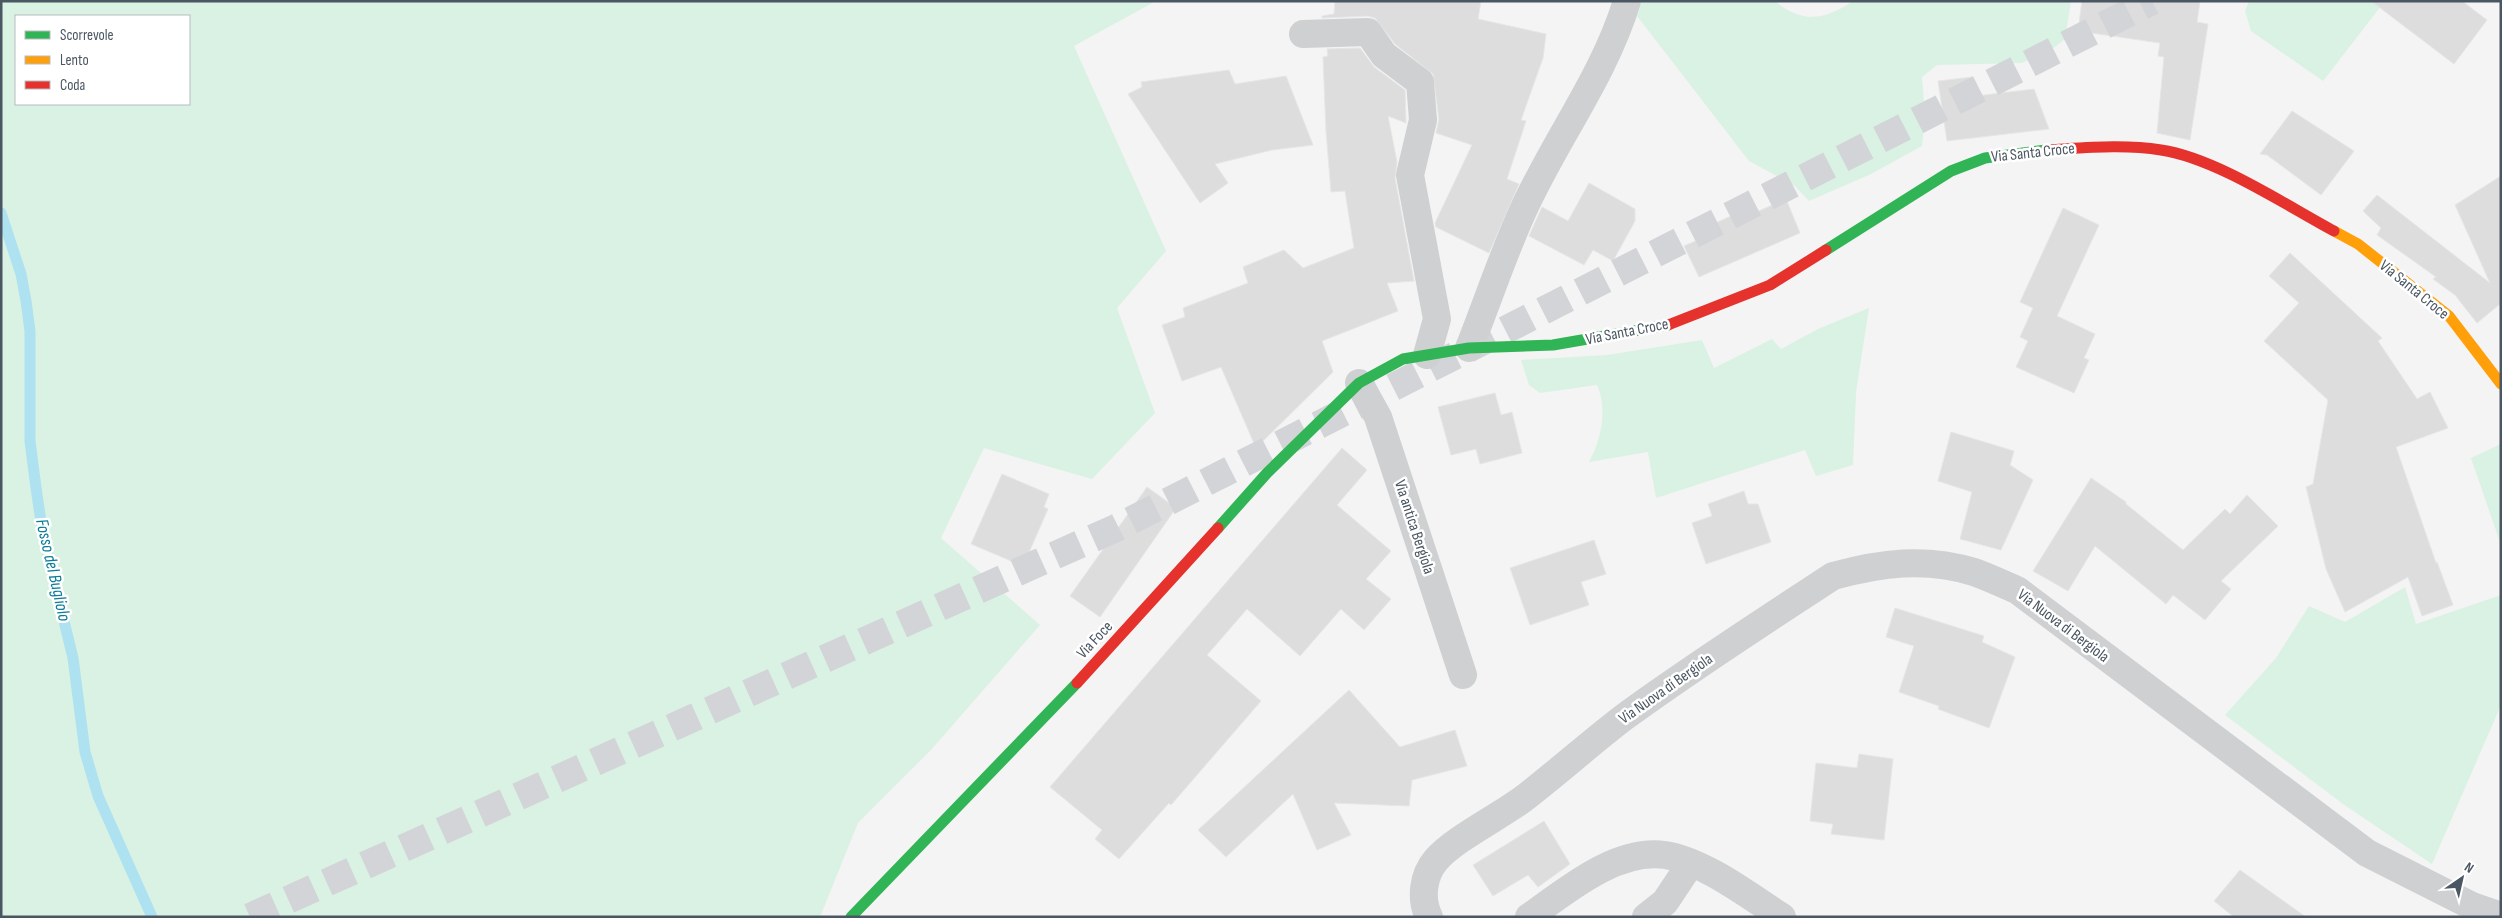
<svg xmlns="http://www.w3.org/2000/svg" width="2502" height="918" viewBox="0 0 2502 918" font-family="'Sofia Sans Condensed',sans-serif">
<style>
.green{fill:#d9f2e3;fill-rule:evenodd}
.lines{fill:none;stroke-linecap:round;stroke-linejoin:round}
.stream{stroke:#aee2f0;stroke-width:11}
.building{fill:#ddddde;stroke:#e5e6e7}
.secondary-tunnel{stroke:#d2d4d7;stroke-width:28;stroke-dasharray:28 14;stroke-linecap:butt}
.street{stroke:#ced0d2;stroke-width:28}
.fast{stroke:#30b455;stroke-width:11}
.slow{stroke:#ff9f0a;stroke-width:11}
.jam{stroke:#e5322d;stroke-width:11}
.labels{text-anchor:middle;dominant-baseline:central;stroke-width:5;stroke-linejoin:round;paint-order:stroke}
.street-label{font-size:16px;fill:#4a5661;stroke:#fff}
.water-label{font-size:18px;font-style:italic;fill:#0c7c9b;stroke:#fff}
</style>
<rect width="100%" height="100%" fill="#f4f4f4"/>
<g class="green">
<path d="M 1,1 L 1156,1 L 1074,46 L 1166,251 L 1117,308 L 1155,413 L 1092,479 L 984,448 L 941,538 L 1040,625 L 931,750 L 858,823 L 820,917 L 1,917 ZM 189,16 L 189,104 L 16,104 L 16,16 Z"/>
<path d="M 1642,1 L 1775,1 C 1802,24 1825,20 1853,1 L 2071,1 L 2065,39 L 2047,53 L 2021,63 L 1937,65 L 1922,77 L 1925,117 L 1922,146 L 1871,174 L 1809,201 L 1795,186 L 1749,161 L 1637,16 Z"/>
<path d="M 2249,1 L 2385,1 L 2323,81 L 2251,31 L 2245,11 Z"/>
<path d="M 1869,308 L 1856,392 L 1853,465 L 1816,476 L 1805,450 L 1656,498 L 1648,452 L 1589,462 C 1601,441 1608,408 1597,385 L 1540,393 L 1529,385 L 1521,360 L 1607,355 L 1702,340 L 1714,368 L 1772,339 L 1781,349 L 1818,329 Z"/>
<path d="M 2501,444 L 2501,545 L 2471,458 Z"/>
<path d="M 2405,587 L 2416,624 L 2501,595 L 2501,705 L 2432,864 L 2343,804 L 2225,715 L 2276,658 L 2309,606 L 2345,622 Z"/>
</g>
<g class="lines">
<path class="stream" d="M 1,213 L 21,274 L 26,301 L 30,331 L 30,441 L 36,488 L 43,535 L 73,658 L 85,752 L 98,796 L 152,917"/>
</g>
<g class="building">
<path d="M 1335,1 L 1481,1 L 1478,19 L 1546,34 L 1543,58 L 1521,120 L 1526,121 L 1507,179 L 1519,184 L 1489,253 L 1436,227 L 1435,223 L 1472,145 L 1436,133 L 1439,119 L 1433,74 L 1395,44 L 1375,18 L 1368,16 L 1322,18 L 1322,16 L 1334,14 Z"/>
<path d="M 2082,1 L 2200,1 L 2197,22 L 2208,24 L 2190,140 L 2157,133 L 2164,57 L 2158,56 L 2160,43 L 2078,31 Z"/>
<path d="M 2371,1 L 2462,1 L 2487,20 L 2454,64 Z"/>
<path d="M 1360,48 L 1374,67 L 1405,90 L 1406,123 L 1388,116 L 1397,162 L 1395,178 L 1414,281 L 1387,283 L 1398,311 L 1322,341 L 1333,372 L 1256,448 L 1221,367 L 1182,381 L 1162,325 L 1185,317 L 1183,308 L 1248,283 L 1243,267 L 1284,250 L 1303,268 L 1354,248 L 1345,191 L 1331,192 L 1326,131 L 1323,57 L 1328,56 L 1327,49 Z"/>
<path d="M 1229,70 L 1235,84 L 1286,76 L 1313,145 L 1272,150 L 1215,164 L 1228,183 L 1200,203 L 1128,94 L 1142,87 L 1141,82 Z"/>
<path d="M 1972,77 L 1976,96 L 2034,89 L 2049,129 L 1947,141 L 1938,81 Z"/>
<path d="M 2292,111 L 2354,151 L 2321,195 L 2267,155 L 2260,154 Z"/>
<path d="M 2501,176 L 2501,306 L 2500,304 L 2477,323 L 2455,295 L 2433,279 L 2436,277 L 2377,235 L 2381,228 L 2363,211 L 2377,195 L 2490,283 L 2455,205 Z"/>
<path d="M 1589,183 L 1635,209 L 1635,221 L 1613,261 L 1593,250 L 1584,265 L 1529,236 L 1542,207 L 1568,221 Z"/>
<path d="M 1786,199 L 1800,233 L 1699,277 L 1684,246 L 1709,235 L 1706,227 L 1743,211 L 1745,217 Z"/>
<path d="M 2063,208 L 2099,225 L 2057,316 L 2095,334 L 2084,358 L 2089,360 L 2074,393 L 2016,367 L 2028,341 L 2020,337 L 2033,308 L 2020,302 Z"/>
<path d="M 2290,253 L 2382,338 L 2378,341 L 2417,399 L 2430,392 L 2448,428 L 2396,447 L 2436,563 L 2437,562 L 2453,605 L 2422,616 L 2408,577 L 2345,612 L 2326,569 L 2306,487 L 2313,484 L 2328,400 L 2264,341 L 2299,303 L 2269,276 Z"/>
<path d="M 1495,393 L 1501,415 L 1512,412 L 1522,453 L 1480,464 L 1476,449 L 1451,455 L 1438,407 Z"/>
<path d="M 1951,432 L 2014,451 L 2010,465 L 2033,480 L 2001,550 L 1960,539 L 1972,492 L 1938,481 Z"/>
<path d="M 1342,448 L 1367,470 L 1337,505 L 1391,551 L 1366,579 L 1391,599 L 1364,630 L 1341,609 L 1300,656 L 1247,609 L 1207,655 L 1261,701 L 1171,805 L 1169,803 L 1119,859 L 1095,839 L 1102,830 L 1050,787 Z"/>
<path d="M 1002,474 L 1049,494 L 1044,507 L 1048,509 L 1023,566 L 971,544 Z"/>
<path d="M 2091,478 L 2126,502 L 2126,504 L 2183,550 L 2225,509 L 2230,514 L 2247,495 L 2278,526 L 2221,581 L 2231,589 L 2205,620 L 2173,595 L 2166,604 L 2095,546 L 2068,591 L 2033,571 Z"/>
<path d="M 1147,487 L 1176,508 L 1100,617 L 1070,596 Z"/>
<path d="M 1744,491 L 1748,504 L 1758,504 L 1771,542 L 1706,564 L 1692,523 L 1712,516 L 1708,504 Z"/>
<path d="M 1594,540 L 1606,574 L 1581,582 L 1589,605 L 1530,625 L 1510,568 Z"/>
<path d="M 1895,608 L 1984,636 L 1982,642 L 2015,657 L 1989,728 L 1938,709 L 1939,706 L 1899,692 L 1914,646 L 1886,637 Z"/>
<path d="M 1349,690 L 1400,747 L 1455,730 L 1467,766 L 1412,780 L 1409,806 L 1334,803 L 1351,835 L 1317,850 L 1293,794 L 1226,857 L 1198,830 Z"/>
<path d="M 1859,754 L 1893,759 L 1884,840 L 1831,834 L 1833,824 L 1810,821 L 1816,763 L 1857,768 Z"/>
<path d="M 1544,821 L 1570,864 L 1538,887 L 1528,875 L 1493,896 L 1473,865 Z"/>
<path d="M 2240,870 L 2306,917 L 2234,917 L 2214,901 Z"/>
</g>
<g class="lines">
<path class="secondary-tunnel" d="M 250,917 L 1116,528 L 2152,1"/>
<g class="street">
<path d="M 1303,34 L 1368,32 L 1384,55 L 1420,82 L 1423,120 L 1410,175 L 1437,319 L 1427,355"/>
<path d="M 1469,348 C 1487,303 1502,257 1522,213 C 1554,141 1604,77 1627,1"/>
<path d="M 1359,383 L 1378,417 L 1463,675"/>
<path d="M 1429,917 C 1420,899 1423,875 1436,860 C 1454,839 1499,817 1523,799 C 1557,773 1589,744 1623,718 C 1691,668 1763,622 1833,576 C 1881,563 1925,557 1974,572 C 1988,577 2003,584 2017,590 L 2367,853 L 2472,906 L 2501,916"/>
<path d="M 1529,917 C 1566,891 1616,848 1665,855 C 1704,861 1749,896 1782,917"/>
<path d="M 1646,917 L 1665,902 L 1691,863"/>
</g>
<g class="fast">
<path d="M 1826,250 L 1951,171 L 1985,158 L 2046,150"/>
<path d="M 1218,528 L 1267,473 L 1359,383 L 1403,359 L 1469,348 L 1553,345 L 1668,325"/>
<path d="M 851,917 L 1077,683"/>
</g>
<path class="slow" d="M 2334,231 L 2358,244 L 2449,316 L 2501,384"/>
<g class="jam">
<path d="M 2046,150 C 2084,148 2123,144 2161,150 C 2215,158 2284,204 2334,231"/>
<path d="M 1668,325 L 1770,285 L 1826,250"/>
<path d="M 1077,683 L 1218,528"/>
</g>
</g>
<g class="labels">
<g class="street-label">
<text transform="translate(2033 153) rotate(-6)">Via Santa Croce</text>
<text transform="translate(2414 290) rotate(39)">Via Santa Croce</text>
<text transform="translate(1627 332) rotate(-11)">Via Santa Croce</text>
<text transform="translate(1414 527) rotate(72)">Via antica Bergiola</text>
<text transform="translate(2063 626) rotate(37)">Via Nuova di Bergiola</text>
<text transform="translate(1095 640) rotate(-47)">Via Foce</text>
<text transform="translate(1666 689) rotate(-35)">Via Nuova di Bergiola</text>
</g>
<g class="water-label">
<text transform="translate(53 570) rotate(77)">Fosso del Bugliolo</text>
</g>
</g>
<rect width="2502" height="918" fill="none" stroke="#4a5661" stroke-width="5"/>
<rect x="15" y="15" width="175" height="90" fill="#ffffff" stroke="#b7bbc0"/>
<rect x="25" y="31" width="25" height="8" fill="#30b455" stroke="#b7bbc0"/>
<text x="60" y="40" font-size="15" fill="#4a5661">Scorrevole</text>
<rect x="25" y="56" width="25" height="8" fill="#ff9f0a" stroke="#b7bbc0"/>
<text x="60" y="65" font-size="15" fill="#4a5661">Lento</text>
<rect x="25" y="81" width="25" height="8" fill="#e5322d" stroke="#b7bbc0"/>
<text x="60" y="90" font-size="15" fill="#4a5661">Coda</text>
<g transform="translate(2462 878) rotate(34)" stroke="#ffffff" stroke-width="4" paint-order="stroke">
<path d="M0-4L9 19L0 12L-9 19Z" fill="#4a5661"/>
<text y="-8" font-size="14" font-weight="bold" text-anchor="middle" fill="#4a5661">N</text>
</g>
</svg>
